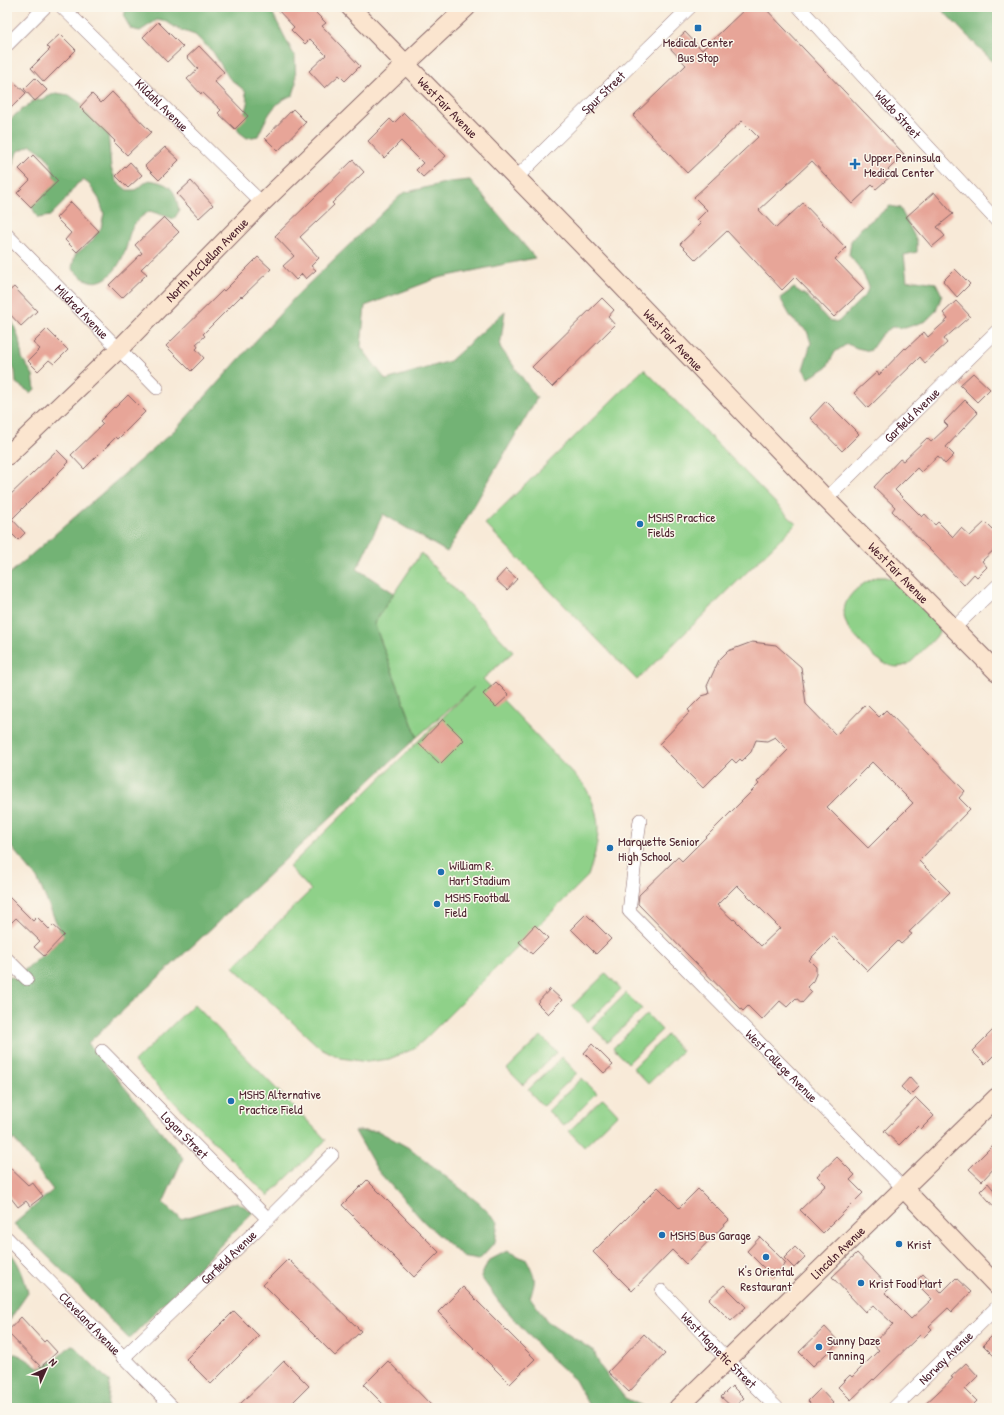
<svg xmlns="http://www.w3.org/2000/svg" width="1004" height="1415" viewBox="0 0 1004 1415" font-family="'Patrick Hand',sans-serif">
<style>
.green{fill:#8fd189;stroke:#6c785a}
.forest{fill:#73b375;stroke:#5e6950}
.building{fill:#e7a598;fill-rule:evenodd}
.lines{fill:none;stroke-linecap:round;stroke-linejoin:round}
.street-casing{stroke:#876668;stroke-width:14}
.secondary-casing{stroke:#876668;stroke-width:20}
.street{stroke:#fff;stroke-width:13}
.secondary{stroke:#fbe5cf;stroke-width:18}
.poi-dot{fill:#1f6fb2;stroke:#fbf7ec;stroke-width:1.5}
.labels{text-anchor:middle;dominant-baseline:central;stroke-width:3;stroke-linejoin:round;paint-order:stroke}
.poi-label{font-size:13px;fill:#4a1f2b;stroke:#fbf7ec;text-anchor:start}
.street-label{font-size:13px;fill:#4a1f2b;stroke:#fbf7ec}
</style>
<rect width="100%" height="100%" fill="#fbf7ec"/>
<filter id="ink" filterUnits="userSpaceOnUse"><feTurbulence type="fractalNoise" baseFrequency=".025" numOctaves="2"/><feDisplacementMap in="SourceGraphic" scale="8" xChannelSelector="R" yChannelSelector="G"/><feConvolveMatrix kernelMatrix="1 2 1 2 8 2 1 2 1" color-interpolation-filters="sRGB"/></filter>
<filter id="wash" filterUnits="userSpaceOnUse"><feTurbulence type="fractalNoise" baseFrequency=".012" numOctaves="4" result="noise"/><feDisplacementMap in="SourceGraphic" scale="16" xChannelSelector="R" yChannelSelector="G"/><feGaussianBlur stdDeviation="0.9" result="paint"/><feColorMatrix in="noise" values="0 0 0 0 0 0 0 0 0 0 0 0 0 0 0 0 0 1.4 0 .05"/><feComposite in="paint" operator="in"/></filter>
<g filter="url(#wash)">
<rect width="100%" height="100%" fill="#f8ead8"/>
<g class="green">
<path d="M 644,369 L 796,524 L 637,680 L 485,524 Z"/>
<path d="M 421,553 L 513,652 L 483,679 L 584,785 C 604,819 600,840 588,876 L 424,1040 L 411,1050 L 389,1059 L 367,1062 L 341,1058 L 319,1047 L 233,967 L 311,890 L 289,867 L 474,687 L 417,737 L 374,623 Z"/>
<path d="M 877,577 L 885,577 L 894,580 L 939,626 L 940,630 C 936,639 927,646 920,653 C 915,658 911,663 906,665 C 884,675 862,643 849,630 C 847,625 844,619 844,614 C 843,596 862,583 877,577 Z"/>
<path d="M 606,973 L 621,989 L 588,1022 L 572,1006 Z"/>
<path d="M 626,993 L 642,1009 L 608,1042 L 592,1027 Z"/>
<path d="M 194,1004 L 326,1140 L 268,1196 L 134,1062 Z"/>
<path d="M 647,1014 L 662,1030 L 628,1063 L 613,1048 Z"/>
<path d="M 667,1035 L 682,1051 L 648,1084 L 633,1068 Z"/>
<path d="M 541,1036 L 557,1052 L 523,1085 L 507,1069 Z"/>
<path d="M 562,1057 L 577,1073 L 543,1106 L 528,1090 Z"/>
<path d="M 582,1078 L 597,1093 L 564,1126 L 548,1111 Z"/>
<path d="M 603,1098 L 618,1114 L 584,1147 L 569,1131 Z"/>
</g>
<g class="forest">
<path d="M 126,7 L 268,7 L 272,12 L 295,57 L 296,85 L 293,95 C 273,102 267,117 258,136 L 247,138 L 239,132 L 235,121 L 243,116 L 248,105 L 245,91 L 229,78 L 213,52 L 195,35 L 178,29 L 167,22 L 157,20 L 140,31 L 131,29 L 124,17 Z"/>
<path d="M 939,7 L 997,7 L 997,66 Z"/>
<path d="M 56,93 L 69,95 L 86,107 L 108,132 L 111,168 L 116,181 L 127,190 L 135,190 L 149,180 C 172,184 175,189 179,211 L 174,219 L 150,211 C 142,216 135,221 131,230 C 128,237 128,244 125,251 C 115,278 94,295 72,268 L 75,255 L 91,242 L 101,228 L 104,214 L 99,199 L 89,184 L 83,180 L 77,184 L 62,204 L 50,216 L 38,218 L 29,202 L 54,175 C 51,158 44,154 31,145 L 17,152 L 7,181 L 7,123 L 15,115 L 33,101 L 43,99 Z"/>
<path d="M 470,180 L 535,258 L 438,278 L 365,306 L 361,347 L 386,380 L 450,361 L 505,311 L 500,347 L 537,398 L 447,552 L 383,514 L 357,569 L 394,593 L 374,623 L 417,737 L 88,1043 L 183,1158 L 163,1203 L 181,1219 L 237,1202 L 253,1212 L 129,1339 L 68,1276 L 14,1224 L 53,1190 L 14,1139 L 7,1146 L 7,976 L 15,978 L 63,938 L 37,878 L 7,842 L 7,576 L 177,428 L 297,295 L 403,193 L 449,182 Z"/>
<path d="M 890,206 L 900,208 L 917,241 L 917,252 L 904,255 L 907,281 L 916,280 L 936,283 L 942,295 L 936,311 L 926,321 L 905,328 L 892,327 L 881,335 L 870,351 L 857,348 L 847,344 L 835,352 L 827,367 L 809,378 L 803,369 L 811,343 L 807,331 L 792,319 L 780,298 L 794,288 L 808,297 L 828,320 L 838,322 L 866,294 L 869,286 L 861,270 L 849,255 L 851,241 L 860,229 Z"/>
<path d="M 7,315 L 13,323 L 19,339 L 22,358 L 33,375 L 35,389 L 31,393 L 16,383 L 15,371 L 7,358 Z"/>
<path d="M 355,1131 L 378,1131 L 411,1149 L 480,1204 L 498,1222 L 495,1242 L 479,1259 L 462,1256 L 424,1222 L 378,1171 Z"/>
<path d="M 7,1249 C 19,1261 24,1277 28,1293 L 10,1319 L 7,1318 Z"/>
<path d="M 507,1251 L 527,1260 C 535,1277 537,1279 530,1297 L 547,1321 L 594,1351 L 600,1366 L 625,1398 L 647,1408 L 590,1408 L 575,1380 L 545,1353 L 499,1302 L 481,1277 L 488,1261 Z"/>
<path d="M 72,1346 L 75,1347 L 110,1382 L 107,1408 L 7,1408 L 7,1353 C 21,1352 29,1363 41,1368 L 55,1360 L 68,1348 Z"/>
</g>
<g id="blocks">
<g class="building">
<path d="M 275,7 L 310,7 L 326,23 L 322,26 L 360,66 L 345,81 L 339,75 L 325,88 L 309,71 L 326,55 L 310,39 L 305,44 L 291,30 L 294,27 Z"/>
<path d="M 747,7 L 764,7 L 904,154 L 888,170 L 892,175 L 876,189 L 872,185 L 852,204 L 812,161 L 759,210 L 776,228 L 803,203 L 846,248 L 835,259 L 864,289 L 834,317 L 795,277 L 782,290 L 727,231 L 696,260 L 680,244 L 701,224 L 697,220 L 707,210 L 694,197 L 758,137 L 742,121 L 687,173 L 633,116 L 686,65 L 669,47 L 685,32 L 702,50 Z"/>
<path d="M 158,22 L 183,47 L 167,62 L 143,37 Z"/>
<path d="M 60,34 L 76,50 L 44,82 L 31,68 L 50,49 L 47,46 Z"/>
<path d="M 199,46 L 224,72 L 214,81 L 248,116 L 235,129 L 218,113 L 221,110 L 202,92 L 201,94 L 187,79 L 198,69 L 187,57 Z"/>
<path d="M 35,78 L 47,90 L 35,101 L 24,89 Z"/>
<path d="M 13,81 L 26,93 L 7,112 L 7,87 Z"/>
<path d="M 112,92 L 151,132 L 127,155 L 114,142 L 115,141 L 80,107 L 92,94 L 101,103 Z"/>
<path d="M 293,109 L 306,122 L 278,151 L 265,138 Z"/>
<path d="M 404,113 L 446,156 L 423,177 L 416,170 L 423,163 L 401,141 L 384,158 L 368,141 L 390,119 L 394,123 Z"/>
<path d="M 165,147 L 179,160 L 159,180 L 145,166 Z"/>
<path d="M 33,155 L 58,181 L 31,207 L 17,193 L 30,180 L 19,169 Z"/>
<path d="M 353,160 L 364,172 L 332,203 L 334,205 L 300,237 L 319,258 L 311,266 L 316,270 L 306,279 L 302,274 L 296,280 L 283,266 L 294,256 L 275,236 Z"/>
<path d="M 130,162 L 142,175 L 128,188 L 116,176 Z"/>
<path d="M 191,181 L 213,205 L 199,218 L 177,194 Z"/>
<path d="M 934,192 L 953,214 L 937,227 L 945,236 L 932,247 L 906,217 Z"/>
<path d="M 71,202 L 99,231 L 77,252 L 65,240 L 71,233 L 56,218 Z"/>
<path d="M 164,217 L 179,232 L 141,269 L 147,274 L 122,298 L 109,285 L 142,253 L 135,245 Z"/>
<path d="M 258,257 L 271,269 L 242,297 L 241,296 L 203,334 L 205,336 L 196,344 L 198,347 L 196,349 L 204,358 L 191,371 L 166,346 L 223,290 L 224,291 Z"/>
<path d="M 955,269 L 970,284 L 957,297 L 943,281 Z"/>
<path d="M 14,287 L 37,311 L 21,326 L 7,311 L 7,293 Z"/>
<path d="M 602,298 L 614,310 L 608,317 L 615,325 L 552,387 L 532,367 Z"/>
<path d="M 956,301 L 970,316 L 944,339 L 947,343 L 925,363 L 920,357 L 868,408 L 854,393 L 877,372 L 879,375 L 905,348 L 906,349 L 924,332 L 928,337 L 948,319 L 943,313 Z"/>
<path d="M 47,329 L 68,350 L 54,364 L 49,360 L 38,371 L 28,361 L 40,349 L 33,343 Z"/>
<path d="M 973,373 L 990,389 L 977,402 L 960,385 Z"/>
<path d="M 128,395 L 145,412 L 118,439 L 116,437 L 84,469 L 71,455 L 103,424 L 100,421 L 114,407 L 115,408 Z"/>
<path d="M 965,400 L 978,413 L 946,447 L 954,455 L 945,464 L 938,456 L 921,472 L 917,468 L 895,490 L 922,517 L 925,514 L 935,525 L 938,522 L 953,537 L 961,528 L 970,536 L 985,522 L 992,529 L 997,524 L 997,547 L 982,561 L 987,567 L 977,577 L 974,574 L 964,585 L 892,511 L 895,507 L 874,487 L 900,459 L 903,461 L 927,438 L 931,442 L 948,426 L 944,422 Z"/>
<path d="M 826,401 L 859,434 L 842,451 L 810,418 Z"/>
<path d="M 57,450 L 69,462 L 12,519 L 25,533 L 18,540 L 7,529 L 7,498 Z"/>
<path d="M 506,569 L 517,579 L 507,590 L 496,580 Z"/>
<path d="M 752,642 L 776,645 L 801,667 L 806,704 L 836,735 L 866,704 L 879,717 L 886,710 L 965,791 L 959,798 L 970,809 L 919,861 L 950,892 L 909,932 L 912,934 L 901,944 L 898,941 L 868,971 L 833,936 L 809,960 L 816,967 L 816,974 L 813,981 L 807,987 L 812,992 L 802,1003 L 796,998 L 787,1007 L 780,1001 L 762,1020 L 748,1006 L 743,1011 L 638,904 L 639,895 L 678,857 L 682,861 L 759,784 L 757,782 L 788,750 L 775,737 L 767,741 L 756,740 L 751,752 L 742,761 L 740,759 L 736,763 L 732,759 L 703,788 L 659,744 L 690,712 L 688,710 L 702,696 L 709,694 L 707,686 L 719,660 L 728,651 ZM 872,762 L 913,803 L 868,848 L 827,807 ZM 737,885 L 780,928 L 761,946 L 734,919 L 733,920 L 717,905 Z"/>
<path d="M 496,682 L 509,695 L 496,707 L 483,694 Z"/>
<path d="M 443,719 L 464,740 L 440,764 L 419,744 Z"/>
<path d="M 7,895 L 33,921 L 37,917 L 49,929 L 53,925 L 64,935 L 44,956 L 34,947 L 40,941 L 16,918 L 7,927 Z"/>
<path d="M 586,914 L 611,939 L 596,954 L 571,929 Z"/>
<path d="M 535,925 L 548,938 L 532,954 L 519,942 Z"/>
<path d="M 550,989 L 562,1000 L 548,1014 L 537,1003 Z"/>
<path d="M 997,1026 L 997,1052 L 985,1064 L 972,1051 Z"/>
<path d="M 592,1044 L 613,1065 L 604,1073 L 584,1053 Z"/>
<path d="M 910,1077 L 919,1087 L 910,1096 L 901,1087 Z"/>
<path d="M 916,1098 L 934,1116 L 921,1129 L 918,1126 L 899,1145 L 884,1131 Z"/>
<path d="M 997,1141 L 997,1165 L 982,1181 L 969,1169 Z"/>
<path d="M 837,1157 L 855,1175 L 850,1180 L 863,1193 L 823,1233 L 800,1210 L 826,1185 L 817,1176 Z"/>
<path d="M 7,1165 L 28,1185 L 32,1182 L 43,1196 L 30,1206 L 26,1201 L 18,1207 L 7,1193 Z"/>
<path d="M 367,1180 L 439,1252 L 414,1277 L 342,1205 Z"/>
<path d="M 988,1183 L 997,1194 L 997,1210 L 980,1191 Z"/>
<path d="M 658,1187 L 679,1208 L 698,1189 L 729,1220 L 686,1264 L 672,1250 L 632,1291 L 593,1252 Z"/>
<path d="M 760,1237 L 786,1263 L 773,1277 L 747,1251 Z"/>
<path d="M 795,1247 L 805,1257 L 794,1268 L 784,1258 Z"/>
<path d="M 857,1253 L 890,1288 L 885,1293 L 911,1319 L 932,1299 L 915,1282 L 923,1274 L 941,1293 L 956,1278 L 971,1292 L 952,1312 L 948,1308 L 929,1326 L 932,1329 L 923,1338 L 920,1335 L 874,1380 L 873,1379 L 851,1400 L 838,1387 L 850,1375 L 852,1377 L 879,1350 L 872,1344 L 893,1324 L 873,1305 L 865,1312 L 832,1277 Z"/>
<path d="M 288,1259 L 361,1331 L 335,1356 L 263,1284 Z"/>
<path d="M 724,1285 L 746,1307 L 731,1321 L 709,1299 Z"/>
<path d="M 463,1287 L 535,1359 L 510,1384 L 438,1312 Z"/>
<path d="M 234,1311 L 259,1336 L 211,1384 L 186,1359 Z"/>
<path d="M 21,1317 L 44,1342 L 46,1340 L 57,1352 L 41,1367 L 7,1332 Z"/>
<path d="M 825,1327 L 839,1342 L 813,1366 L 799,1352 Z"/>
<path d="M 997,1331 L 997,1359 L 983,1345 Z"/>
<path d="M 644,1334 L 665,1354 L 629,1392 L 608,1372 Z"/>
<path d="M 284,1361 L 309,1386 L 287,1408 L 236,1408 Z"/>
<path d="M 388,1361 L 434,1408 L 387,1408 L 364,1385 Z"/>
<path d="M 966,1363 L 978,1376 L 965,1389 L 977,1401 L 970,1408 L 921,1408 L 953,1378 L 951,1377 Z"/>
<path d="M 732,1386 L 744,1398 L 733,1408 L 721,1397 Z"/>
<path d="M 820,1389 L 833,1403 L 828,1408 L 815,1408 L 808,1401 Z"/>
</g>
</g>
</g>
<g filter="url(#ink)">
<use href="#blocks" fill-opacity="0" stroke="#876668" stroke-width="1"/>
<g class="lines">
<g class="street-casing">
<g id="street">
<path id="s1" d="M 62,7 L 262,203"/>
<path id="s2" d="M 799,7 L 997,221"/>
<path d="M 7,45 L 45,7"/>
<path id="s3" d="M 516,178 L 690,7"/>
<path id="s4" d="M 7,235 L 157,388"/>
<path id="s5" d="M 826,499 L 997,331"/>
<path d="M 954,628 L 997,586"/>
<path id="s6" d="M 640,820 L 629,911 L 904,1189"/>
<path d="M 7,959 L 27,979"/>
<path id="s7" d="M 102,1051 L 268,1219"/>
<path id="s8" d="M 7,1238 L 173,1408"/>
<path id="s9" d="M 662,1291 L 719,1351 L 777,1408"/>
<path id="s10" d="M 123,1358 L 268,1219 L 332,1155"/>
<path id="s11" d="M 894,1408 L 997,1307"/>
</g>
</g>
<g class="secondary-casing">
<g id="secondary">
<path id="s12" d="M 350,7 L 591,254 L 826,499 L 997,672"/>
<path id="s13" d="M 7,456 L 119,349 L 262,203 L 406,64 L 467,7"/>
<path d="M 904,1189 L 997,1286"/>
<path id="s14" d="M 678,1408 L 997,1097"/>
</g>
</g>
<use href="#street" class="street"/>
<use href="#secondary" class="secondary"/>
</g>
</g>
<g class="poi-dot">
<rect x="694" y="24" width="8" height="8" rx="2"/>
<path d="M853 158h4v4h4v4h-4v4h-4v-4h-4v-4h4z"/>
<circle cx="640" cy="524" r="4"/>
<circle cx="610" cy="848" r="4"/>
<circle cx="441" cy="872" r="4"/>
<circle cx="437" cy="904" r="4"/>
<circle cx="231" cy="1101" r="4"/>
<circle cx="662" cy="1235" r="4"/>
<circle cx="899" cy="1244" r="4"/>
<circle cx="766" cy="1257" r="4"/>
<circle cx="861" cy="1283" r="4"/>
<circle cx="819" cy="1347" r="4"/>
</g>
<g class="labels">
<g class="poi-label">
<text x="698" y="42" text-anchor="middle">Medical Center<tspan x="698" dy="15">Bus Stop</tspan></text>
<text x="864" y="157">Upper Peninsula<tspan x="864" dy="15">Medical Center</tspan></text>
<text x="648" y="517">MSHS Practice<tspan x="648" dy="15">Fields</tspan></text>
<text x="618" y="841">Marquette Senior<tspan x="618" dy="15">High School</tspan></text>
<text x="449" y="865">William R.<tspan x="449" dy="15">Hart Stadium</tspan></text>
<text x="445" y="897">MSHS Football<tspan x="445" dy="15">Field</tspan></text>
<text x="239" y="1094">MSHS Alternative<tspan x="239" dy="15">Practice Field</tspan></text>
<text x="670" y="1235">MSHS Bus Garage</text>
<text x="907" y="1244">Krist</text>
<text x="766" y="1271" text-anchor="middle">K's Oriental<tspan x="766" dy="15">Restaurant</tspan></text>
<text x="869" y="1283">Krist Food Mart</text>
<text x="827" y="1340">Sunny Daze<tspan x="827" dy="15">Tanning</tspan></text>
</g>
<g class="street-label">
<text stroke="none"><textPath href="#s3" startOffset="122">Spur Street</textPath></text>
<text stroke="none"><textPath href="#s1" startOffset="140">Kildahl Avenue</textPath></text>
<text stroke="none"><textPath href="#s12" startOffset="140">West Fair Avenue</textPath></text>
<text stroke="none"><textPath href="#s2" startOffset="146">Waldo Street</textPath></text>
<text stroke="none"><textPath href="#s13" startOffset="280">North McClellan Avenue</textPath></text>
<text stroke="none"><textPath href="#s4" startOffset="107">Mildred Avenue</textPath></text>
<text stroke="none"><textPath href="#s12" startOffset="464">West Fair Avenue</textPath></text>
<text stroke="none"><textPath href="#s5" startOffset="120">Garfield Avenue</textPath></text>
<text stroke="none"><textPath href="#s12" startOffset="788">West Fair Avenue</textPath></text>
<text stroke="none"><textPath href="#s6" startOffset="309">West College Avenue</textPath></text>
<text stroke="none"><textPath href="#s7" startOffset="118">Logan Street</textPath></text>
<text stroke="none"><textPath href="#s14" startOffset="223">Lincoln Avenue</textPath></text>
<text stroke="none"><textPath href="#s10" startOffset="146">Garfield Avenue</textPath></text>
<text stroke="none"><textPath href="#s8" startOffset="119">Cleveland Avenue</textPath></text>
<text stroke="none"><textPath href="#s9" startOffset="82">West Magnetic Street</textPath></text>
<text stroke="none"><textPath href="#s11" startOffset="72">Norway Avenue</textPath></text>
</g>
</g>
<rect width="1004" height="1415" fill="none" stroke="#fbf7ec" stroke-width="24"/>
<g transform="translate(46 1369) rotate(45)" stroke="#fbf7ec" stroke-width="3" paint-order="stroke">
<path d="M0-3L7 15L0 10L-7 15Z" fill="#4a1f2b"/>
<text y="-6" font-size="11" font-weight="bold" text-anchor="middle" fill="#4a1f2b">N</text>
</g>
</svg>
